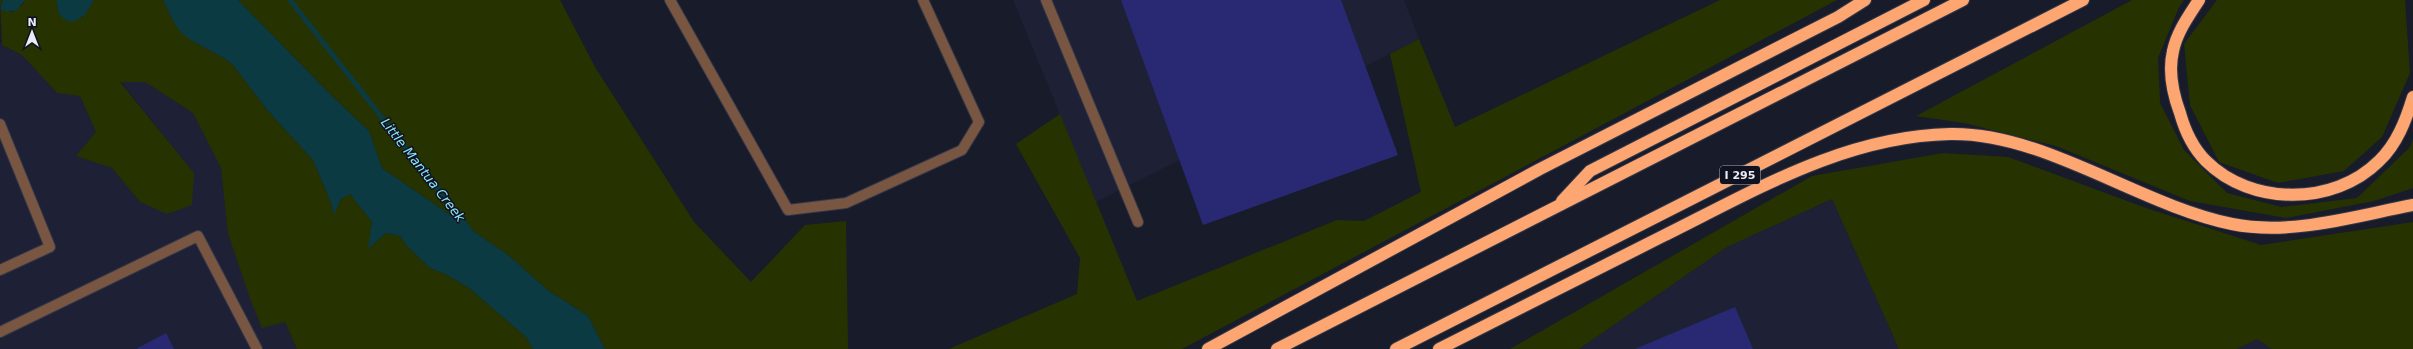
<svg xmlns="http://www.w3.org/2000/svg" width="2413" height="349" viewBox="0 0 2413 349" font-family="'DejaVu Sans',sans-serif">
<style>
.built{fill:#1e2136}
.green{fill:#263300}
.water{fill:#0c3a42}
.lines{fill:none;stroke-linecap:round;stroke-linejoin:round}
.stream{stroke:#0c3a42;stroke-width:5}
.building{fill:#292873}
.minor-casing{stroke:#353847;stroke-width:12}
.highway-casing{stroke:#353847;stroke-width:14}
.minor{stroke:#795642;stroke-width:10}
.highway{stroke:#fea671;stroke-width:12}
.labels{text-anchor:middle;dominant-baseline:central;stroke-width:3;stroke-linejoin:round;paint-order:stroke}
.shield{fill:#101220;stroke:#a8aab6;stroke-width:1}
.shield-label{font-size:11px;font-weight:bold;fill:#e9ebf7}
.water-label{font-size:13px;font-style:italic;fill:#88e6f9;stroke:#101220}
</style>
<rect width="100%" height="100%" fill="#181b2a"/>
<g class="built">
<path d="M 1013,0 L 1404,0 L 1419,39 L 1096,202 Z"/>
<path d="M 0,41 L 2,45 L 22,55 L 57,93 L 80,96 L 96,132 L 76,156 L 112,168 L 140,202 L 194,173 L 120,81 L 145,82 L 193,113 L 221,168 L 228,234 L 262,327 L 285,322 L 297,349 L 0,349 Z"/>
<path d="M 1832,199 L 1899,349 L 1579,349 L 1727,247 Z"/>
<path d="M 2257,339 L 2272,349 L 2237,349 Z"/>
</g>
<g class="green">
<path d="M 0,0 L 3,0 L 0,9 L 12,12 L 22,5 L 25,0 L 57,0 L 57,7 L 82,18 L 94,0 L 163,0 C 169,11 174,26 185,35 C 199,47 218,52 233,65 L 268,111 L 313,160 L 330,200 L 334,214 L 341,199 L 350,194 L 372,222 L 369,248 L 386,233 L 400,236 L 407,246 L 430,268 L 447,275 L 469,288 L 526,337 L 533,349 L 297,349 L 285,322 L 262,328 L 251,301 L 228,234 L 221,168 L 193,113 L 145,82 L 120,82 L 194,173 L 192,205 L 167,214 L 140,202 L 112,168 L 76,156 L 96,132 L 80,96 L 57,93 L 22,55 L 2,45 Z"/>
<path d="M 238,0 L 560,0 L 595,67 L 694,222 L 751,282 L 805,225 L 846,221 L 848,349 L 605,349 L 588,316 L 549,291 L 508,255 L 382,168 L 369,131 L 330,94 Z"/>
<path d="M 1720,0 L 1837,0 L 1182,349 L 949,349 L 1077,294 L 1080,258 L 1016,144 L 1060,114 L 1137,301 L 1337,220 L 1364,221 L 1421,192 L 1390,54 L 1419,39 L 1455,127 Z"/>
<path d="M 2132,0 L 2184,0 L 2179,7 L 2158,58 L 2160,103 L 2184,150 L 2227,193 L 2281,207 L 2357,198 L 2410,147 L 2413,139 L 2413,188 L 2374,201 L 2286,218 L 2190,201 L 2056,146 L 1964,123 L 1916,116 Z"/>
<path d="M 2217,0 L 2405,0 L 2410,73 L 2382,137 L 2344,171 L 2278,183 L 2219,162 L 2190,105 L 2184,44 Z"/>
<path d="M 1943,153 L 2008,157 L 2146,208 L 2261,245 L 2413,222 L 2413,349 L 2272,349 L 2257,339 L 2237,349 L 1899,349 L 1832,199 L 1727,247 L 1579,349 L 1510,349 L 1812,176 Z"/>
</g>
<g class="water">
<path d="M 3,0 L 25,0 L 17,10 L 8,12 L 0,9 Z"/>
<path d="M 57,0 L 94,0 L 85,15 L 73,22 C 60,20 57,13 57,0 Z"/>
<path d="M 163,0 L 238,0 L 330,94 L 369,131 L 382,168 L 508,255 L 549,291 L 588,316 L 605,349 L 533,349 L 526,337 L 469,288 L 447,275 L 430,268 L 407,246 L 400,236 L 386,233 L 368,249 L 372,222 L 350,194 L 341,199 L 334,215 L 330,200 L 313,160 L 268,111 L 233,65 C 218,52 199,47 184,35 C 174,26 169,11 163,0 Z"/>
</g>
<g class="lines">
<path class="stream" d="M 290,0 L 472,233"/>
</g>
<g class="building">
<path d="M 1121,0 L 1341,0 L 1398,155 L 1203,225 Z"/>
<path d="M 1735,307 L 1753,349 L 1635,349 Z"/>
<path d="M 166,333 L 174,349 L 136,349 Z"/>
</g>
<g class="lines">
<g class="minor-casing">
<g id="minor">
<path d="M 670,0 L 788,210 L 846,203 L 962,150 L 979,122 L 923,0"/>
<path d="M 1046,0 L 1138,222"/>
<path d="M 0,124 L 50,247 L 0,270"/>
<path d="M 0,332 L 198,236 L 257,349"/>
</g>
</g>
<g class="highway-casing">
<g id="highway">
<path d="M 2199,0 C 2188,17 2177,32 2173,51 C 2168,72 2173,94 2180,113 C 2185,131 2193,148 2206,161 C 2251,206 2334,206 2379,161 C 2397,144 2406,120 2413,97"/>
<path d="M 1562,201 L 1590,171 L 1924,0"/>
<path d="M 1208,349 L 1540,169 L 1838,17 L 1865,0"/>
<path d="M 1277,349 L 1963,0"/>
<path d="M 1396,349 L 2083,0"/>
<path d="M 1439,349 C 1513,311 1588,274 1663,236 C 1754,191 1845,136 1950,134 C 2044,132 2139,205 2232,224 C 2291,236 2355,216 2413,205"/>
</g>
</g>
<use href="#minor" class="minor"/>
<use href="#highway" class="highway"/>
</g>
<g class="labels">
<rect class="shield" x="1720" y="166" width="40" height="18" rx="3"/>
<g class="shield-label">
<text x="1740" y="175">I 295</text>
</g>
<g class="water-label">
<text transform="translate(423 170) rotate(52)">Little Mantua Creek</text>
</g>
</g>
<g transform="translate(32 32)" stroke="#101220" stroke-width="3" paint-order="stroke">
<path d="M0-3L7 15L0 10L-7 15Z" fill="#e9ebf7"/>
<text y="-6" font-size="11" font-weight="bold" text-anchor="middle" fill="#e9ebf7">N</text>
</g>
</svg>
